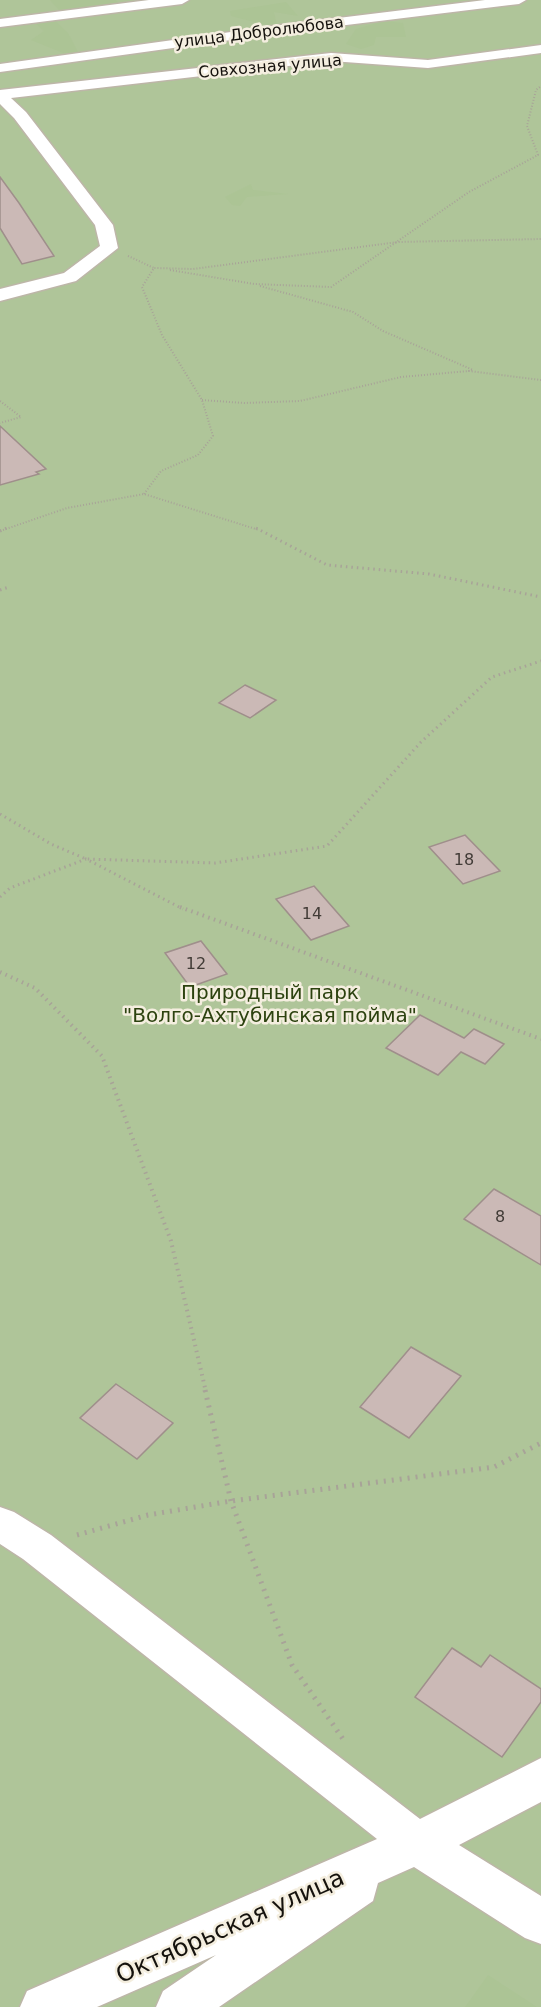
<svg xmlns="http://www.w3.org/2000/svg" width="541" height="2007" viewBox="0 0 541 2007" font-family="'DejaVu Sans',sans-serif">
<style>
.green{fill:#afc599}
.forest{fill:#acc495}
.building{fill:#cbb9b6;stroke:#9f8f8b;stroke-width:1.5}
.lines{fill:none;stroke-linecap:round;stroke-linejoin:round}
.minor-casing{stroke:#bdb6a8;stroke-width:3}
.path-far3{stroke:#a8a398;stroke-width:2;stroke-dasharray:1 2;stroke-linecap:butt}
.path-far2{stroke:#a8a398;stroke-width:3;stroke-dasharray:1.5 4;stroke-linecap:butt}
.path-far1{stroke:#a8a398;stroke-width:4;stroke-dasharray:1.5 4.5;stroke-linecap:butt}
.path{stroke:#a8a398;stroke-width:5;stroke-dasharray:2 6;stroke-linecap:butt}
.minor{fill:#fff;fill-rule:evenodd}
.labels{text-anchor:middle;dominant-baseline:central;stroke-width:5;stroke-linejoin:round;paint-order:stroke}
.far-street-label{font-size:16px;fill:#15120d;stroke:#f4eedf}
.number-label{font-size:16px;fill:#423c37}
.park-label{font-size:20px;fill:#2c420f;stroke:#f4eedf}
.near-street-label{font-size:24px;fill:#15120d;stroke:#f4eedf}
</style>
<rect width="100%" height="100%" fill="#f4eedf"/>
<rect class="green" x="0" y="0" width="541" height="2007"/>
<g class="forest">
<path d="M 50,0 L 116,0 L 119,4 L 97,11 L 60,11 Z"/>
<path d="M 286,2 L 298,16 L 274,12 L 277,25 L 262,24 L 231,16 L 230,11 Z"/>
<path d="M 53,19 L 68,33 L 78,52 L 63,53 L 31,40 L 44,31 L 33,21 Z"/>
<path d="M 384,21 L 403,23 L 406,37 L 376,37 L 374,45 L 361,49 L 346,44 L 356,29 Z"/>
<path d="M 251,184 L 253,190 L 288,194 L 247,197 L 240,206 L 232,205 L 225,197 Z"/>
<path d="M 488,1975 L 537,2007 L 465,2007 Z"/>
</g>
<g class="building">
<path d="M 0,177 L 19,203 L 54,256 L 22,264 L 0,228 Z"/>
<path d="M 0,426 L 46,469 L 36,472 L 39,474 L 0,485 Z"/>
<path d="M 245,685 L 276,700 L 250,718 L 219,703 Z"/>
<path d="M 465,835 L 500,871 L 463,884 L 429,847 Z"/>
<path d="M 314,886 L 349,926 L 311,940 L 276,899 Z"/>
<path d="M 201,941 L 227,974 L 190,987 L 165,953 Z"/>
<path d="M 420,1015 L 464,1038 L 474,1029 L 504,1044 L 485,1064 L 461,1052 L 438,1075 L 386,1048 Z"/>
<path d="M 494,1189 L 541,1216 L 541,1265 L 464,1219 Z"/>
<path d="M 411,1347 L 461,1376 L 409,1438 L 360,1407 Z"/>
<path d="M 116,1384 L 173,1423 L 137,1459 L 80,1418 Z"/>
<path d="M 452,1648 L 481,1667 L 490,1655 L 541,1689 L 541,1702 L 502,1757 L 415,1697 Z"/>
</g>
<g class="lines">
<g class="minor-casing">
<g id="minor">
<path d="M 149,0 L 189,0 L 182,4 L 0,27 L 0,19 Z"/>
<path d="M 485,0 L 526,0 L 519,4 L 281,33 L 0,72 L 0,64 L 281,25 Z"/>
<path d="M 541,45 L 541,53 L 428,68 L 331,61 L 11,98 L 26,112 L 113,225 L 118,248 L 76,281 L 0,301 L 0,289 L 64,273 L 100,246 L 95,225 L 14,118 L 0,104 L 0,90 L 331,53 L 428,60 Z"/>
<path d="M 0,1507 L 14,1512 L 51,1535 L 420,1819 L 541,1758 L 541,1802 L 459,1845 L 541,1896 L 541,1944 L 525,1938 L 414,1867 L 378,1883 L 373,1901 L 219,2007 L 156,2007 L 163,1991 L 216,1955 L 97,2007 L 20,2007 L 27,1991 L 377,1839 L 23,1559 L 0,1544 Z"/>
</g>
</g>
<g class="path-far3">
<path d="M 128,256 L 154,268"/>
<path d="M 170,270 L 254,284 L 331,287 L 469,192 L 538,155 L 527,126 L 536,90 L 541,86"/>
<path d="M 260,286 L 353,312 L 383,331 L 473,370 L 469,371 L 541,380"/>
<path d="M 202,400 L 244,403 L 300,401 L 401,377 L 469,371"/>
<path d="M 0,401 L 21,417 L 0,423"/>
<path d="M 144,494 L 161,471 L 198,455 L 213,436 L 202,400 L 162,335 L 142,287 L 154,268 L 193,269 L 398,242 L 541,239"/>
<path d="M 3,530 L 67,508 L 144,494 L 259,530"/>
</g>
<g class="path-far2">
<path d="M 256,528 L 327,565 L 429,574 L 541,597"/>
<path d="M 0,531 L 7,528"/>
<path d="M 0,590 L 9,587"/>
<path d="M 0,814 L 51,844 L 86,859 L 215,863 L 327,846 L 421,742 L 492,677 L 541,661"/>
<path d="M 0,897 L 10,888 L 86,859 L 183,909"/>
</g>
<g class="path-far1">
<path d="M 180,907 L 541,1039"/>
<path d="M 0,972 L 35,988 L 102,1056 L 171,1241 L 206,1392"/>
</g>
<g class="path">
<path d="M 205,1390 L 231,1501 L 292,1665 L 343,1739"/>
<path d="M 77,1535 L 148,1515 L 231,1501 L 494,1467 L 541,1443"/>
</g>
<use href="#minor" class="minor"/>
</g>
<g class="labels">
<g class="far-street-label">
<text transform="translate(259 32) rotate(-7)">улица Добролюбова</text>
<text transform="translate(270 66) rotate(-5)">Совхозная улица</text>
</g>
<g class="number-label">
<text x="464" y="859">18</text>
<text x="312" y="913">14</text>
<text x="196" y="963">12</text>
<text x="500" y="1216">8</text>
</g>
<g class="park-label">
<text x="270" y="992">Природный парк<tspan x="270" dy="23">"Волго-Ахтубинская пойма"</tspan></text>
</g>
<g class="near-street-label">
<text transform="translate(230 1926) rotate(-24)">Октябрьская улица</text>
</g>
</g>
</svg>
